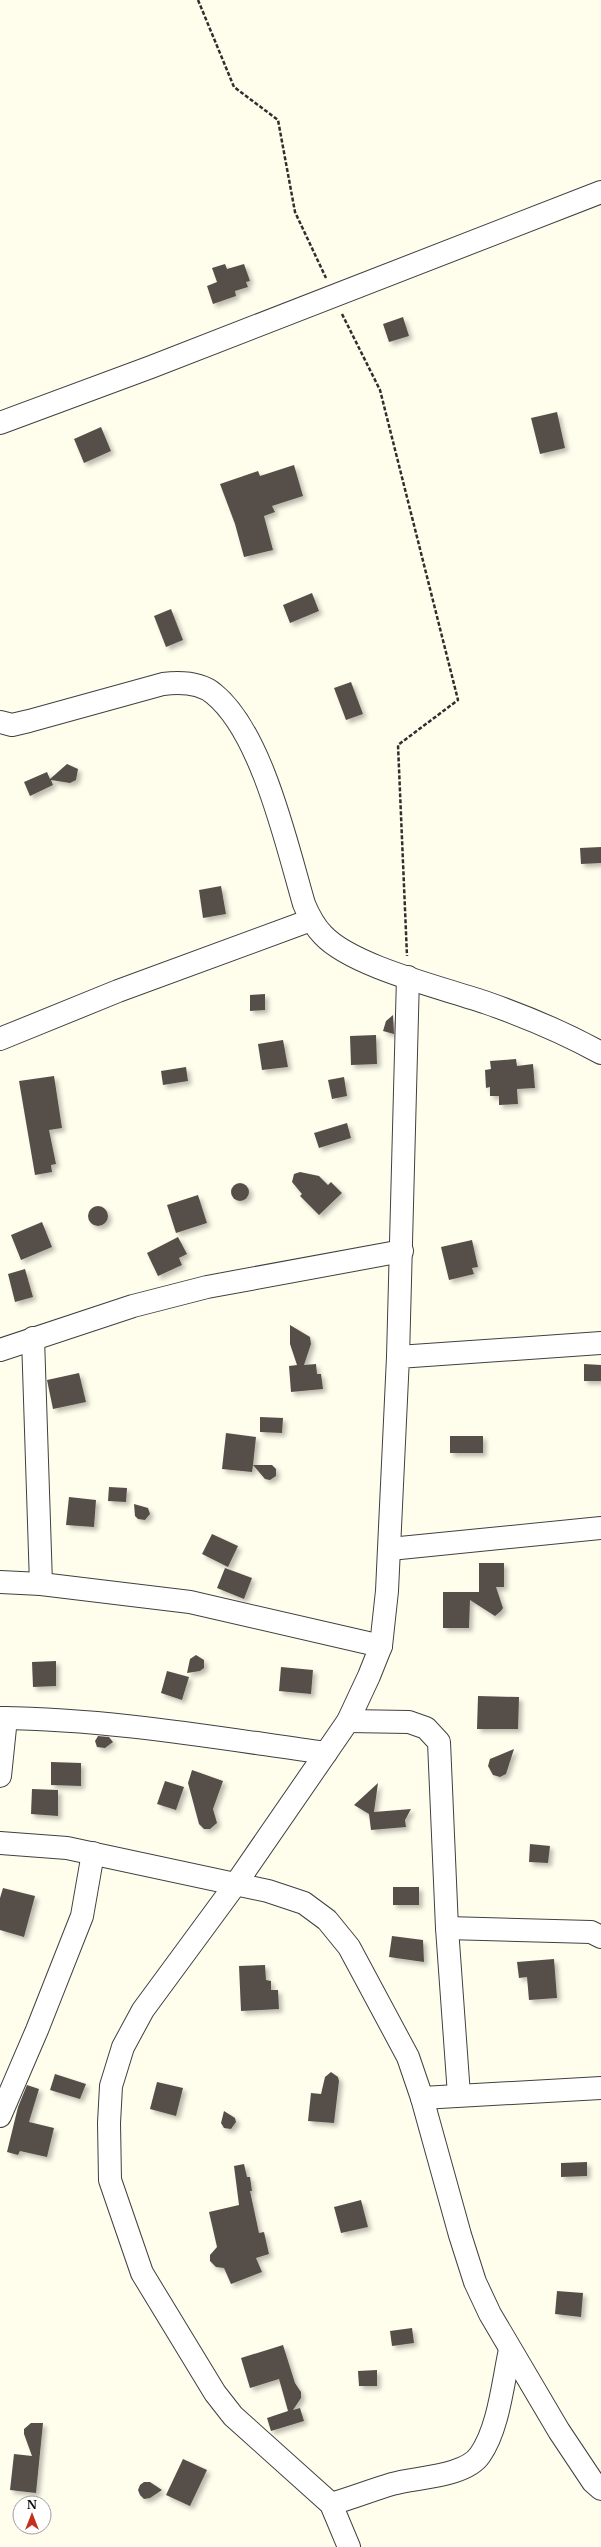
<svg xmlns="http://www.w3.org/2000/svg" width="601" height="2547" viewBox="0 0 601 2547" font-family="'Libre Baskerville',serif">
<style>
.building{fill:#565049;filter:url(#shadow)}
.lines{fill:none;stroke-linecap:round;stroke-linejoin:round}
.minor-casing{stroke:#404040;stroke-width:24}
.path{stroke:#2f2f2f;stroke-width:2.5;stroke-dasharray:4 2;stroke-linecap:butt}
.minor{stroke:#fff;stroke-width:22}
</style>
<defs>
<filter id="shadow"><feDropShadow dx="3.5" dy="3.5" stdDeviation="2" flood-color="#0004"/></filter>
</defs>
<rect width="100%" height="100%" fill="#fffeed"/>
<g class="building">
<path d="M 225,264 L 227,269 L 244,264 L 250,281 L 246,282 L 248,287 L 235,291 L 236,296 L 213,304 L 207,286 L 217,282 L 212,268 Z"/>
<path d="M 403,317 L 409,336 L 389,342 L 383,324 Z"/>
<path d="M 557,412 L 565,448 L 540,454 L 531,418 Z"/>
<path d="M 101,427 L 111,451 L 84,463 L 74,439 Z"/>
<path d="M 294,465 L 303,496 L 272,506 L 275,512 L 264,516 L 273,550 L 244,557 L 235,524 L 220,484 L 258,471 L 260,476 Z"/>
<path d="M 312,593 L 319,611 L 290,623 L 283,605 Z"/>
<path d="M 171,609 L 183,640 L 166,647 L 154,616 Z"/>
<path d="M 351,682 L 363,714 L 346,720 L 334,688 Z"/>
<path d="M 67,764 L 78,769 L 76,780 L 70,783 L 51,780 L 53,785 L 30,796 L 24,782 L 47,772 L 50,779 Z"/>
<path d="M 601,847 L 601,863 L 581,864 L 580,848 Z"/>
<path d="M 221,886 L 226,914 L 203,918 L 199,890 Z"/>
<path d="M 265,994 L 265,1010 L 250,1011 L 250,995 Z"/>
<path d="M 393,1015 L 394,1034 L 383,1031 L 386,1021 Z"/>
<path d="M 376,1035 L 377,1064 L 351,1065 L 350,1036 Z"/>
<path d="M 283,1040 L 288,1067 L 262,1070 L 258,1044 Z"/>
<path d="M 516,1059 L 517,1066 L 533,1064 L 535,1088 L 517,1089 L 518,1104 L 499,1105 L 499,1096 L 490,1096 L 490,1087 L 486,1088 L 485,1070 L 491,1069 L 490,1061 Z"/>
<path d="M 186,1067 L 188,1081 L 163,1085 L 161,1071 Z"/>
<path d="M 54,1076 L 62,1128 L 49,1130 L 56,1164 L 51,1165 L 52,1172 L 35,1175 L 19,1081 Z"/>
<path d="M 344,1077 L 347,1096 L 332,1099 L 328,1080 Z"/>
<path d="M 347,1123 L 351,1138 L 319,1148 L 314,1133 Z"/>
<path d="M 300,1172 L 319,1176 L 328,1185 L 331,1182 L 342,1193 L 319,1215 L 300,1196 L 302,1194 L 292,1182 L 294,1174 Z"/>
<circle cx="240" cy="1192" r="9"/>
<path d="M 198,1195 L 207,1223 L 176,1233 L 167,1205 Z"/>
<circle cx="98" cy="1216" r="10"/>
<path d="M 42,1222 L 52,1247 L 21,1260 L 11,1235 Z"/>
<path d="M 178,1237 L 187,1254 L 179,1258 L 182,1265 L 158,1276 L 147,1253 Z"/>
<path d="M 472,1240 L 478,1267 L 472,1268 L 474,1274 L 449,1280 L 441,1247 Z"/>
<path d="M 25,1269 L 33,1297 L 15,1302 L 8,1274 Z"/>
<path d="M 290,1325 L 310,1337 L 311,1344 L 304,1365 L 316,1364 L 317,1374 L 321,1374 L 323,1389 L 291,1392 L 289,1366 L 297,1365 L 290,1344 Z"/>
<path d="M 584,1364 L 601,1365 L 601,1381 L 584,1381 Z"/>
<path d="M 79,1373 L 86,1402 L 53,1409 L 47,1380 Z"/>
<path d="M 260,1417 L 283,1418 L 282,1433 L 260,1432 Z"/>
<path d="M 226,1433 L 256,1437 L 253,1465 L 272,1465 L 276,1469 L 276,1476 L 270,1480 L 265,1479 L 253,1465 L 252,1472 L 222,1469 Z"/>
<rect x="450" y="1436" width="33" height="17"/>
<path d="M 109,1487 L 127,1488 L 126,1502 L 108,1501 Z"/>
<path d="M 69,1497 L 96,1500 L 94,1527 L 66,1525 Z"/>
<path d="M 134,1504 L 148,1508 L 150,1514 L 145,1520 L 138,1519 L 135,1516 Z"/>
<path d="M 212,1534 L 238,1546 L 228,1567 L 202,1554 Z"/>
<path d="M 479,1563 L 504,1563 L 504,1587 L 496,1587 L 503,1608 L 501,1611 L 495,1616 L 470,1600 L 469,1628 L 443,1628 L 443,1592 L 479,1592 Z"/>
<path d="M 225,1568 L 252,1578 L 244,1599 L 217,1588 Z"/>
<path d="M 196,1655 L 204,1660 L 204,1668 L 200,1671 L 187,1673 L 190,1659 Z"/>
<path d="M 56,1661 L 56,1686 L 33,1687 L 32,1662 Z"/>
<path d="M 281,1667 L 313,1670 L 311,1694 L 279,1691 Z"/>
<path d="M 167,1671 L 189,1677 L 182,1700 L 161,1693 Z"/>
<path d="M 478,1696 L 519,1697 L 518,1729 L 477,1729 Z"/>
<path d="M 98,1736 L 109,1737 L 113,1742 L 105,1748 L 97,1747 L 95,1741 Z"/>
<path d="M 514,1749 L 506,1774 L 500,1777 L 493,1775 L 488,1766 L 490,1759 Z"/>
<path d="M 51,1762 L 81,1763 L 81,1786 L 51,1785 Z"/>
<path d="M 192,1770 L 223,1781 L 213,1809 L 217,1823 L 210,1829 L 204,1829 L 199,1824 L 188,1783 Z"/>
<path d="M 165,1781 L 184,1787 L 176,1810 L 157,1804 Z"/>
<path d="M 378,1783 L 374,1812 L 411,1809 L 405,1820 L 406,1827 L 371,1830 L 369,1814 L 354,1805 Z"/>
<path d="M 32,1789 L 58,1790 L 58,1816 L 31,1814 Z"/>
<path d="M 530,1844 L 550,1846 L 548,1863 L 529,1862 Z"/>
<rect x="393" y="1887" width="26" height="18"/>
<path d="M 3,1888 L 35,1896 L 24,1937 L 0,1930 L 0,1898 Z"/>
<path d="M 392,1936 L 423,1940 L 424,1962 L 389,1957 Z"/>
<path d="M 554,1959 L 557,1998 L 529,2000 L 527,1977 L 519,1978 L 517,1962 Z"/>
<path d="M 265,1965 L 266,1980 L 271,1981 L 271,1990 L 278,1990 L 279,2009 L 241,2011 L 239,1966 Z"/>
<path d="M 331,2072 L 338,2077 L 339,2081 L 334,2123 L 308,2121 L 311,2093 L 321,2094 L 325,2077 Z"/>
<path d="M 55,2074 L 86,2084 L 80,2099 L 50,2090 Z"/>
<path d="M 157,2082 L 183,2088 L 176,2116 L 150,2109 Z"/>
<path d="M 27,2085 L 39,2089 L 29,2122 L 54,2128 L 47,2157 L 20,2151 L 18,2155 L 7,2152 L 18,2107 Z"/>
<path d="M 224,2111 L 235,2118 L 236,2122 L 231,2129 L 224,2128 L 221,2123 Z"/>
<path d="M 587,2162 L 587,2176 L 561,2177 L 561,2163 Z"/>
<path d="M 244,2164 L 247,2177 L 250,2177 L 252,2191 L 250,2191 L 259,2233 L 264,2232 L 269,2254 L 256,2258 L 262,2272 L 231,2284 L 224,2268 L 216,2267 L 210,2261 L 210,2255 L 217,2247 L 209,2212 L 239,2205 L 234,2166 Z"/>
<path d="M 361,2200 L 368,2227 L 341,2233 L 334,2207 Z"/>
<path d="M 557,2291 L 583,2293 L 581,2317 L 555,2314 Z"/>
<path d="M 412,2328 L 414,2343 L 392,2346 L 390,2331 Z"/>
<path d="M 283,2345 L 295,2383 L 301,2392 L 301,2398 L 293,2410 L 300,2408 L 304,2421 L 271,2431 L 267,2418 L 288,2411 L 279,2379 L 250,2388 L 241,2358 Z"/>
<path d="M 377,2370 L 377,2386 L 359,2386 L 358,2371 Z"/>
<path d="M 43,2423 L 36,2493 L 10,2490 L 14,2454 L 32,2456 L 24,2434 L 24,2429 L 31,2423 Z"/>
<path d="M 183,2459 L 207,2470 L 190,2506 L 166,2495 Z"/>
<path d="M 144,2482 L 150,2482 L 162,2490 L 150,2498 L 144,2499 L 140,2495 L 138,2490 L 140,2485 Z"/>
</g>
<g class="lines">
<g class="minor-casing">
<g id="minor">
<path d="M 0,423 L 151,367 L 601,192"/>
<path d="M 0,722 L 12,725 L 29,721 L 163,684 C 180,682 200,682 214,694 C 262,733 287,846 304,904 C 309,916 314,926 323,935 C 353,967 444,988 487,1003 C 527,1017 565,1033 601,1053"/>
<path d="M 0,1039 L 118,991 L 311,920"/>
<path d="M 33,1338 L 41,1584"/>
<path d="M 0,1350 L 133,1306 L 207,1287 L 402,1251"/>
<path d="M 398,1357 L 408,977"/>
<path d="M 390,1549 L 601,1528"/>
<path d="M 0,1582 L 41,1584 L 190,1602 L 381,1646"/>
<path d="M 0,1718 C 110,1719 217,1738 326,1753"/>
<path d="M 348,1721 L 409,1722 L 426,1728 L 439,1742 L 447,1928 L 459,2095"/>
<path d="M 0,1776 L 6,1718"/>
<path d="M 0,1843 L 67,1848 L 268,1891 L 304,1903 L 327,1920 L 349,1947 L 408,2057 L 422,2098 L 460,2235 L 475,2282 L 490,2314 L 559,2431 L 593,2482 L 601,2489"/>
<path d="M 447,1928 L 591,1932 L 601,1937"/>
<path d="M 422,2098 L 601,2088"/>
<path d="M 0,2116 L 37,2030 L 82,1916 L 93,1853"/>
<path d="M 331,2504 C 352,2498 372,2490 392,2484 C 416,2477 465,2477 480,2455 C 499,2428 503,2381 510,2350"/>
<path d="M 349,2547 L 331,2504 L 233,2416 L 215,2393 L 142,2273 L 110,2180 L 109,2123 L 111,2086 L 123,2047 L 143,2010 L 235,1885 L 348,1721 L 369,1676 L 381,1646 L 387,1591 L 398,1357 L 601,1343"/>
</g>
</g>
<g class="path">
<path d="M 198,0 L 234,87 L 278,120 L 295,212 L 326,278"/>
<path d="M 342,314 L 380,390 L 458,700 L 398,745 L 407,956"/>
</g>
<use href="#minor" class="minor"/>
</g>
<g transform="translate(32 2515)"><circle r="19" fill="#ffffff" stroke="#9e9e9e"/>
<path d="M0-3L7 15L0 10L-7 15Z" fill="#c23120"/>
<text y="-6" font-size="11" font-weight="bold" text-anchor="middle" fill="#0d0d0d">N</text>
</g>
</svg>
